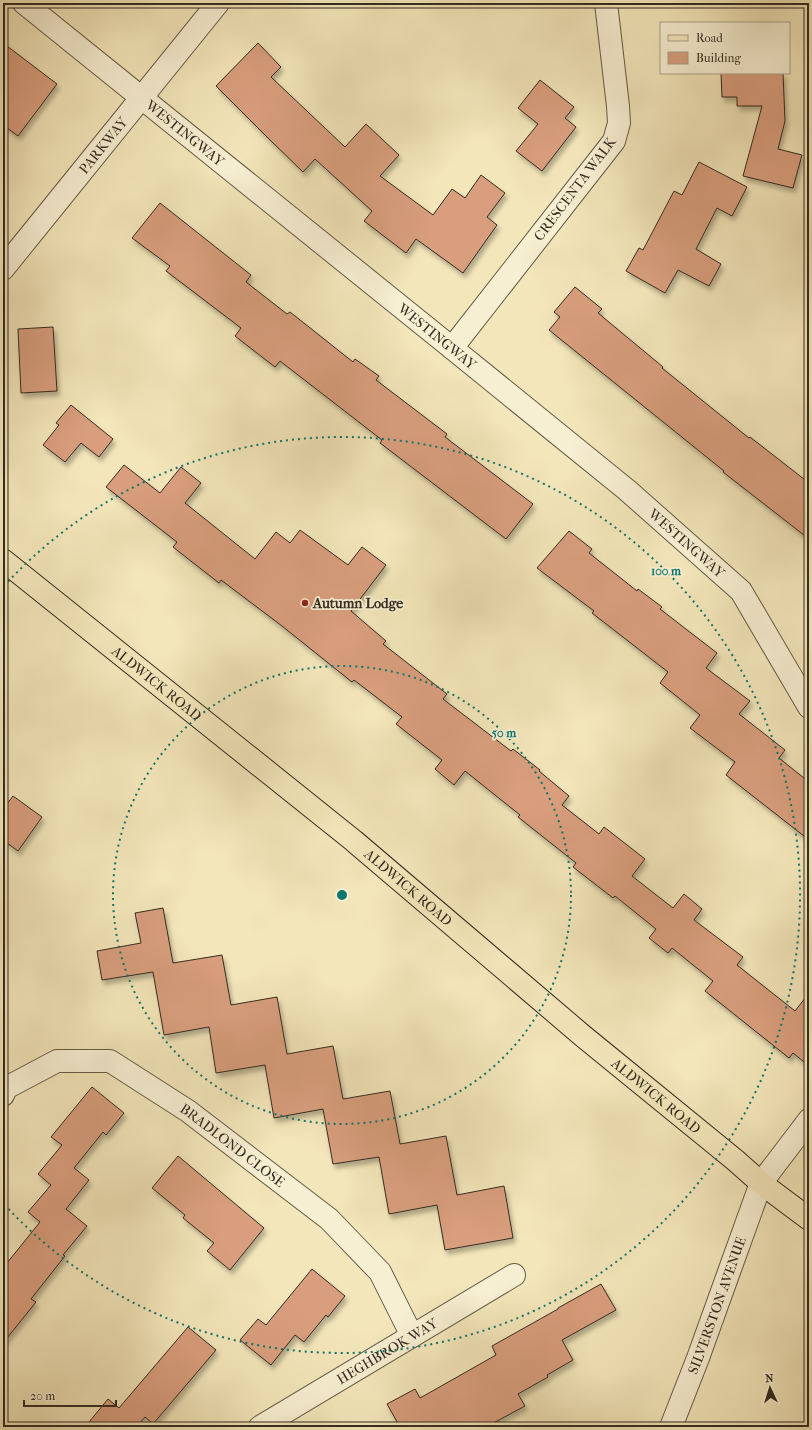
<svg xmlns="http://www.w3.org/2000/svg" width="812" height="1430" viewBox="0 0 812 1430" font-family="'IM FELL French Canon',serif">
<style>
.building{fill:#d89e7d;stroke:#342b20;filter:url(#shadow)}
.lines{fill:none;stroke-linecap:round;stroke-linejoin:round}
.minor-casing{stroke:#645a46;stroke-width:24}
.major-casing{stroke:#342b20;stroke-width:24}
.minor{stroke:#f7efd2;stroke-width:22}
.major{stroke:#f3e6ba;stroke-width:22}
.ring{fill:none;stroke:#0f766e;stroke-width:2;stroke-dasharray:2 4}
.poi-dot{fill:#8f2418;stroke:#f7efd2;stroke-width:1.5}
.labels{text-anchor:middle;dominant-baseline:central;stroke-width:3.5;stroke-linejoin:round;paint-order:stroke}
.street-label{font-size:14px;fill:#342b20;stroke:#f7efd2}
.poi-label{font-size:14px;font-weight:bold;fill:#342b20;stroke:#f7efd2;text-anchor:start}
.centre{fill:#0f766e;stroke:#f7efd2;stroke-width:2}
.ring-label{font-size:12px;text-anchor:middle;font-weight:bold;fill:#0f766e;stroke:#f7efd2;stroke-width:3.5;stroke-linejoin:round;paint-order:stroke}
</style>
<defs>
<filter id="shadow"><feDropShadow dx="2.5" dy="4.5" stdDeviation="2" flood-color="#0004"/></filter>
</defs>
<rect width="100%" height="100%" fill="#f3e6ba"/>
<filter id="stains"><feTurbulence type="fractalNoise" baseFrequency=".005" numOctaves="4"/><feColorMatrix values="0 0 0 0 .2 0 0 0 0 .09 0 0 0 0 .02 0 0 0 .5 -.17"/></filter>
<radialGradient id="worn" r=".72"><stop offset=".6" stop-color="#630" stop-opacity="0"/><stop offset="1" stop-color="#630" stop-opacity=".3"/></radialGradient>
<g class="building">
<path d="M 3,43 L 57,84 L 18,136 L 3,125 Z"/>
<path d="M 258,43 L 281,67 L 271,77 L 345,147 L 366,124 L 399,155 L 380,176 L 433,215 L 452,189 L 465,198 L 481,175 L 505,193 L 487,217 L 497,225 L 463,273 L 416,239 L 406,253 L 364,221 L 372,211 L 315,159 L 303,172 L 269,139 L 216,86 Z"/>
<path d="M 721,73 L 783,73 L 785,121 L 778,149 L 802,155 L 793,188 L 743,176 L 762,106 L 737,106 L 737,97 L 722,97 Z"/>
<path d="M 540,80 L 574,107 L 565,118 L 576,127 L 542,171 L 516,151 L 538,124 L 518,108 Z"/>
<path d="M 699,162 L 747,187 L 732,216 L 717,208 L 696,249 L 721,264 L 709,286 L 678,270 L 665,293 L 626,271 L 639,248 L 643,250 L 674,191 L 682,195 Z"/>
<path d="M 160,203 L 251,275 L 246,282 L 287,314 L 290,312 L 353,362 L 355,359 L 379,376 L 376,380 L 447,434 L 445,437 L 533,504 L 506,539 L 380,443 L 382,440 L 280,361 L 275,367 L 235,336 L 241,328 L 166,271 L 170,266 L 132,238 Z"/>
<path d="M 575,287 L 602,309 L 598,313 L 663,367 L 662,368 L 749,438 L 750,437 L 809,483 L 809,539 L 723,472 L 724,471 L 549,330 L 560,317 L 554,312 Z"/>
<path d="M 53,327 L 57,391 L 21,393 L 18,329 Z"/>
<path d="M 71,405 L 113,439 L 99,457 L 81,443 L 65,462 L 43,445 L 59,425 L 56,423 Z"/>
<path d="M 124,465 L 160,493 L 181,467 L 201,483 L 185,503 L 255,559 L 276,532 L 290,543 L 300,530 L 348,565 L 362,547 L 386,565 L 351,611 L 386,641 L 383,644 L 447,694 L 443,699 L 511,751 L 513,749 L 540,770 L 539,771 L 569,796 L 562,805 L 599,834 L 604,827 L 645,859 L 632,876 L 673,908 L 684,894 L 702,909 L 694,920 L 743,957 L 737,965 L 795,1011 L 809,993 L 809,1066 L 793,1053 L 789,1058 L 705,991 L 713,981 L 672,948 L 668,953 L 649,938 L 656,929 L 615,896 L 613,898 L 573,867 L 576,863 L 518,817 L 520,815 L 465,771 L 454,785 L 435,769 L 442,760 L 396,724 L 402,717 L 354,680 L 352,682 L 282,626 L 221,580 L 219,583 L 173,547 L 177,542 L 106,487 Z"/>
<path d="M 569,531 L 592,549 L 589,553 L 637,591 L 638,589 L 662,607 L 660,609 L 717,653 L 706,668 L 750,701 L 739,714 L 785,750 L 779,758 L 809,782 L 809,840 L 726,775 L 735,762 L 690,728 L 700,715 L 660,683 L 668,672 L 592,613 L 594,611 L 537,568 Z"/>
<path d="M 13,796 L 42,817 L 18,851 L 3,840 L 3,809 Z"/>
<path d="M 163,908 L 173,963 L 222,955 L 231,1005 L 277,997 L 287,1054 L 333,1046 L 343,1099 L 390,1091 L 400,1144 L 446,1136 L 457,1195 L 504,1186 L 513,1238 L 445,1250 L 437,1205 L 389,1214 L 379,1157 L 333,1164 L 323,1109 L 274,1118 L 265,1065 L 216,1073 L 209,1027 L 164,1035 L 153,972 L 102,980 L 97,951 L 141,943 L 135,913 Z"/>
<path d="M 92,1087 L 124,1113 L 106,1135 L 103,1132 L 74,1168 L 89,1180 L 66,1209 L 87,1226 L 63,1255 L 65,1256 L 31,1299 L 36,1302 L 3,1343 L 3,1268 L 40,1222 L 28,1212 L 51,1185 L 38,1174 L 62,1145 L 51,1137 Z"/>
<path d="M 178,1156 L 264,1228 L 230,1270 L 207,1251 L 214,1243 L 183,1218 L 185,1215 L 152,1188 Z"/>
<path d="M 312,1269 L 345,1296 L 328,1317 L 326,1315 L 304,1342 L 295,1335 L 271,1365 L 240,1340 L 258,1319 L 266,1325 Z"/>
<path d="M 601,1284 L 616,1310 L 562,1340 L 573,1360 L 547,1375 L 548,1377 L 518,1394 L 525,1406 L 486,1427 L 400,1427 L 387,1404 L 415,1389 L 420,1398 L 496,1355 L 492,1346 L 558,1309 L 558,1308 Z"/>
<path d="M 188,1327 L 216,1350 L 153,1424 L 145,1417 L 139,1424 L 142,1427 L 85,1427 L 108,1399 L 119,1408 Z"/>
</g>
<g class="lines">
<g class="minor-casing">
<g id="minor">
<path id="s1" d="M 24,3 L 452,348 L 627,490 L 741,591 L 809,707"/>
<path id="s2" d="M 3,269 L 218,3"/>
<path d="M 452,348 L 614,141 L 619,123 L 618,106 L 606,3"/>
<path id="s3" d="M 3,1095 L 6,1088 L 57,1061 L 110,1061 L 188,1111 L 329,1219 L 380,1272 L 412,1336"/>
<path id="s4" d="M 260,1427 L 514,1275"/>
<path id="s5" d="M 671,1427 L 698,1358 L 761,1183 L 809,1120"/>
</g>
</g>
<g class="major-casing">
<g id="major">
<path id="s6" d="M 3,560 L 354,841 L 583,1036 L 735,1160 L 761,1183 L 809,1219"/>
</g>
</g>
<use href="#minor" class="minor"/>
<use href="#major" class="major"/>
</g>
<g class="ring">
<circle cx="342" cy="895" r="229"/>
<path d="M4 586A458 458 0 1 1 4 1204"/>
</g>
<circle class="poi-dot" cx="305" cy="603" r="4"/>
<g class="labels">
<g class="street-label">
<text stroke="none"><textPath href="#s1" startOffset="207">WESTINGWAY</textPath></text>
<text stroke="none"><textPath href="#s2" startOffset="159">PARKWAY</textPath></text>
<text transform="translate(575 189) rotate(-53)">CRESCENTA WALK</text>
<text stroke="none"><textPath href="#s1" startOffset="531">WESTINGWAY</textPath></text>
<text stroke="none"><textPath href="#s1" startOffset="855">WESTINGWAY</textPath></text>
<text stroke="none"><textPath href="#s6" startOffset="197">ALDWICK ROAD</textPath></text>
<text stroke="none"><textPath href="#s6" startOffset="521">ALDWICK ROAD</textPath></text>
<text stroke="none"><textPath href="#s6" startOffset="845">ALDWICK ROAD</textPath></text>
<text stroke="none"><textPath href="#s3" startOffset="267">BRADLOND CLOSE</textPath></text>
<text stroke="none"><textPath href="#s5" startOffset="130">SILVERSTON AVENUE</textPath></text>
<text stroke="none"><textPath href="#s4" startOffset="148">HEGHBROK WAY</textPath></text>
</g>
<g class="poi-label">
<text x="313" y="603">Autumn Lodge</text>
</g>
</g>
<circle cx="342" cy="895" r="6" class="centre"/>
<g class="ring-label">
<text x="666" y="575">100 m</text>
<text x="504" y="737">50 m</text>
</g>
<rect width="812" height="1430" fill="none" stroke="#f3e6ba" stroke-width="16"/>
<rect x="4" y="4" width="804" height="1422" fill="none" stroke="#342b20" stroke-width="2"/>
<rect x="8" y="8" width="796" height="1414" fill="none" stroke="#342b20"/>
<rect x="660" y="22" width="130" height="52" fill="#f7efd2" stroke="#a9a18b"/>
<rect x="668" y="35" width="20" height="6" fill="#f3e6ba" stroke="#a9a18b"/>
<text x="696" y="42" font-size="12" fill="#342b20">Road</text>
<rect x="668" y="52" width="20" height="12" fill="#d89e7d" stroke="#a9a18b"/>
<text x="696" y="62" font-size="12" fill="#342b20">Building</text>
<g transform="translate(770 1388) rotate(356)" stroke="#f7efd2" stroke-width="3" paint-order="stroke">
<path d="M0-3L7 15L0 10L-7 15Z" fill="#342b20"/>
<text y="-6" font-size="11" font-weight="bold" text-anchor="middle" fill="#342b20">N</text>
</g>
<path d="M24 1400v6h92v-6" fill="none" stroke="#342b20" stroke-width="2"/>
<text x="30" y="1400" font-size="12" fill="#342b20" stroke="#f7efd2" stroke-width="3" paint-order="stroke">20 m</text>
<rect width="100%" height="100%" filter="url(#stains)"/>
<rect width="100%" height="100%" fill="url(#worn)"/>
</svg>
